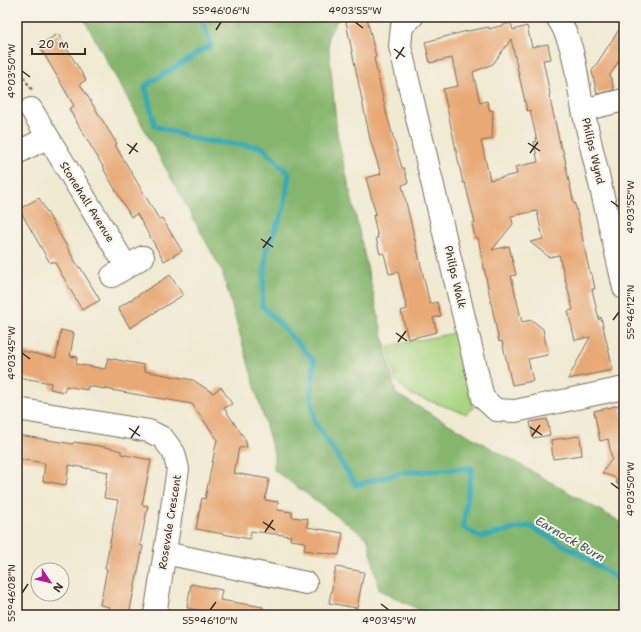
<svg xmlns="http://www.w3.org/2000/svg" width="641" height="632" viewBox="0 0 641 632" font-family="'Shantell Sans',sans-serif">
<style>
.green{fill:#a8d480;stroke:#727f4f}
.forest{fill:#86b66e;stroke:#607046}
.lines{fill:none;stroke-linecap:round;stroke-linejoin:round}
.stream{stroke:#39abb3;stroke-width:5.5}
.building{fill:#e8a976;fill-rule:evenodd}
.minor-casing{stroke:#7a6d5d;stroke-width:24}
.path{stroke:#7a6d5d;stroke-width:2.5;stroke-dasharray:3 3;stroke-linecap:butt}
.minor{stroke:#fff;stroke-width:22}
.ticks{fill:none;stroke:#3b2a1e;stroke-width:1.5}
.labels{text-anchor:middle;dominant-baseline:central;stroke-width:4;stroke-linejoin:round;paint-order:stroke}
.street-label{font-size:11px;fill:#3b2a1e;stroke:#f7f3e8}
.water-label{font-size:12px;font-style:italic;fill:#3a5752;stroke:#f7f3e8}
.neatline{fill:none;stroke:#3b2a1e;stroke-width:1.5}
.ticks-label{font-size:10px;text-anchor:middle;fill:#3b2a1e}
</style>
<rect width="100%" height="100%" fill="#f7f3e8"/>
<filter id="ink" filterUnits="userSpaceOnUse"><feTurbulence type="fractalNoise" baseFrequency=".025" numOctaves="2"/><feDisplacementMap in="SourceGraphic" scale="8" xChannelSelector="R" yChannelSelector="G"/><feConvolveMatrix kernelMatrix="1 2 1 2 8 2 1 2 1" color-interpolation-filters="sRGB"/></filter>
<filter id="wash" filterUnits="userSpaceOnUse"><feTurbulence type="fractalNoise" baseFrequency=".012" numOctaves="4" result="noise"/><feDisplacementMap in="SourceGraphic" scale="16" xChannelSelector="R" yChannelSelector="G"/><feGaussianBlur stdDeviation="0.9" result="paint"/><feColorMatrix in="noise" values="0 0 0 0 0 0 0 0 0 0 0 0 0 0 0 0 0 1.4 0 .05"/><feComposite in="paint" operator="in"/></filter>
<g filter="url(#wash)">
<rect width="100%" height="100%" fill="#f0ead2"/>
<path class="green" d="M 455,333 L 473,408 L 467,414 L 409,394 L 396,381 L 388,346 Z"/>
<path class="forest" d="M 83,17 L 339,17 L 328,37 L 337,134 L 396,394 L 624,524 L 624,615 L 430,615 L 379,590 L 368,539 L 274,470 L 274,454 L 222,271 Z"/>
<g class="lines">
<path class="stream" d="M 201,17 L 211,45 L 145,86 L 155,126 L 199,140 L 262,147 L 289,174 L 284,208 L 266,252 L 262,306 L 283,327 L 314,361 L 311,397 L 315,422 L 356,485 L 401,473 L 472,468 L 463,527 L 480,537 L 529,526 L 578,553 L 624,583"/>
</g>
<g id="blocks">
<g class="building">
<path d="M 367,18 L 376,57 L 374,58 L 386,112 L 402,168 L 404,168 L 408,183 L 402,185 L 430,304 L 437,302 L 441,316 L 433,318 L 437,332 L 408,339 L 401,311 L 407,309 L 398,272 L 389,274 L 384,253 L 380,254 L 376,238 L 378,238 L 373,215 L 376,214 L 366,178 L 381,174 L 370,139 L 346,22 Z"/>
<path d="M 624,22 L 624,53 L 610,75 L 614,90 L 597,94 L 592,71 Z"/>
<path d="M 511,23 L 513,30 L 527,26 L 532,47 L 548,44 L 551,59 L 543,60 L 550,94 L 549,95 L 561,148 L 562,148 L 566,163 L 565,163 L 574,204 L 575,203 L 590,274 L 592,274 L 595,289 L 592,289 L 599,320 L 601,317 L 613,370 L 568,379 L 590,337 L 575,340 L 568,311 L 573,310 L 559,255 L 549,257 L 530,242 L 543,239 L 537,211 L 511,216 L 513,224 L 492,250 L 509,246 L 516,275 L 511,276 L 522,322 L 532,320 L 543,329 L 548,355 L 528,359 L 533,381 L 512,385 L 502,341 L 499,342 L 478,238 L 475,238 L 472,223 L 475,223 L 465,183 L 463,183 L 443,89 L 458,86 L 452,58 L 430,63 L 425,42 L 463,32 L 489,27 L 489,29 ZM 511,39 L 527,111 L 530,110 L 537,141 L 534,142 L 538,162 L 515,167 L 517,174 L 490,180 L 481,141 L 492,139 L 493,110 L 490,111 L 487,101 L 480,103 L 473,72 L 493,64 Z"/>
<path d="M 58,34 L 86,80 L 80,84 L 117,144 L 115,145 L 159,219 L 162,218 L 182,251 L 164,261 L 137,214 L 131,217 L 104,170 L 105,170 L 69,109 L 74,106 L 39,45 Z"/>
<path d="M 39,198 L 79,268 L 80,267 L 100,300 L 82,310 L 54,261 L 50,263 L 19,209 Z"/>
<path d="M 170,275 L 183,295 L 130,328 L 118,308 Z"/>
<path d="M 61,330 L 74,333 L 70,356 L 77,357 L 76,364 L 105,369 L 108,358 L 144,365 L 144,371 L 193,380 L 213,393 L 221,387 L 232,404 L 224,408 L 245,439 L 247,447 L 239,448 L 234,473 L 269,479 L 265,500 L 278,502 L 277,510 L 292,512 L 292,517 L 308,519 L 307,527 L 343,533 L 339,555 L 304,550 L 305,542 L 290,540 L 291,536 L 251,531 L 250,539 L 196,529 L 202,498 L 205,499 L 217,439 L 192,404 L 88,386 L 87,390 L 66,386 L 64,392 L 50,389 L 51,383 L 17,377 L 17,350 L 56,358 Z"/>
<path d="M 620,405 L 624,421 L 624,483 L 617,484 L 616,478 L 602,473 L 612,459 L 608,439 L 600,441 L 594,411 Z"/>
<path d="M 547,419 L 550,435 L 533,438 L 530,422 Z"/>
<path d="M 18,435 L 73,444 L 74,442 L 111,448 L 121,451 L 121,454 L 151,460 L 142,505 L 148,506 L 140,545 L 143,546 L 129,615 L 108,615 L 110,607 L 100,605 L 107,569 L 105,569 L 118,500 L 104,498 L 108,472 L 69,465 L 66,485 L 43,481 L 45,463 L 17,459 Z"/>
<path d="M 580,436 L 582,455 L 553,459 L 551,440 Z"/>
<path d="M 336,567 L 364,572 L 357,608 L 329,603 Z"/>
<path d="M 191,584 L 222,590 L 220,600 L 263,607 L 263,615 L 228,615 L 187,608 Z"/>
</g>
</g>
</g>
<g filter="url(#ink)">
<use href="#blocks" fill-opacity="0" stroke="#7a6d5d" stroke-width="1"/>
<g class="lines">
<g class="minor-casing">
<g id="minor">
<path d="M 412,17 L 402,26 L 400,46 L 483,398 L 496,410 L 515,411 L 624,388"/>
<path d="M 557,17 C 576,46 576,77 583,110 C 596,169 611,228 624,288"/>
<path d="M 31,109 L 126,266"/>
<path d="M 583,110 L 624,100"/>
<path d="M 17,153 L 48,137"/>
<path d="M 112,276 L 143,257"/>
<path d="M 17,409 L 149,431 L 163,438 L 174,453 L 178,469 L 155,615"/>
<path d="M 165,553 L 306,583"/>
</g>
</g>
<path class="path" d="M 17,67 L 32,90"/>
<use href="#minor" class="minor"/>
</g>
</g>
<path class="ticks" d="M 355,22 L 363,28M 216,30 L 221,22M 394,49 L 405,57M 396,59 L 404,47M 22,71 L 30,77M 528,143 L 540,151M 127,144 L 138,152M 530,153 L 538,142M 129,154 L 137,143M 611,201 L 619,207M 261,239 L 273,247M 263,248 L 271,237M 613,320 L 619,312M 396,333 L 407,341M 398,342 L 406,331M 22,353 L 30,359M 530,427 L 542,435M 129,428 L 140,436M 532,436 L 540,425M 131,438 L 139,426M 611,483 L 619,489M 263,522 L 275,530M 265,532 L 273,520M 22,593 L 28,584M 381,604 L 389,610M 210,610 L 216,602"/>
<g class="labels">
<g class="street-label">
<text transform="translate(593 151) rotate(77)">Philips Wynd</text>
<text transform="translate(87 202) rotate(58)">Stonehall Avenue</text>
<text transform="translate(455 277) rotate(77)">Philips Walk</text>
<text transform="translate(170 522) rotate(-81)">Rosevale Crescent</text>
</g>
<g class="water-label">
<text transform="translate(570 539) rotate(30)">Earnock Burn</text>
</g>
</g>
<rect width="641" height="632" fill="none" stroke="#f7f3e8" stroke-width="44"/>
<g transform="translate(50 582) rotate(125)"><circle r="19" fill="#f7f3e8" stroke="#aca397"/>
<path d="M0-3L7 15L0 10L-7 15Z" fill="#b5179e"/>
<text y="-6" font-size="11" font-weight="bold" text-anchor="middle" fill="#3b2a1e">N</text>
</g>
<path d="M32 48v6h53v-6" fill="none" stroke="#3b2a1e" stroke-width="2"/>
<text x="38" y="48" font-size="12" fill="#3b2a1e" stroke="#f7f3e8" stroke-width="3" paint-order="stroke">20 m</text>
<rect x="22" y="22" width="597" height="588" class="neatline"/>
<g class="ticks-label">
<text x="221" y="14">55°46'06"N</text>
<text x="355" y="14">4°03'55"W</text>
<text transform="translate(11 71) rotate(-90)" y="4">4°03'50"W</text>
<text transform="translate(630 207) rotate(-90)" y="4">4°03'55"W</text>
<text transform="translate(630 312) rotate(-90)" y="4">55°46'12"N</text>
<text transform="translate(11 353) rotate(-90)" y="4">4°03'45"W</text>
<text transform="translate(630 489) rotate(-90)" y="4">4°03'50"W</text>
<text transform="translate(11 593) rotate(-90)" y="4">55°46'08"N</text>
<text x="210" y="624">55°46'10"N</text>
<text x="389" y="624">4°03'45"W</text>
</g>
</svg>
